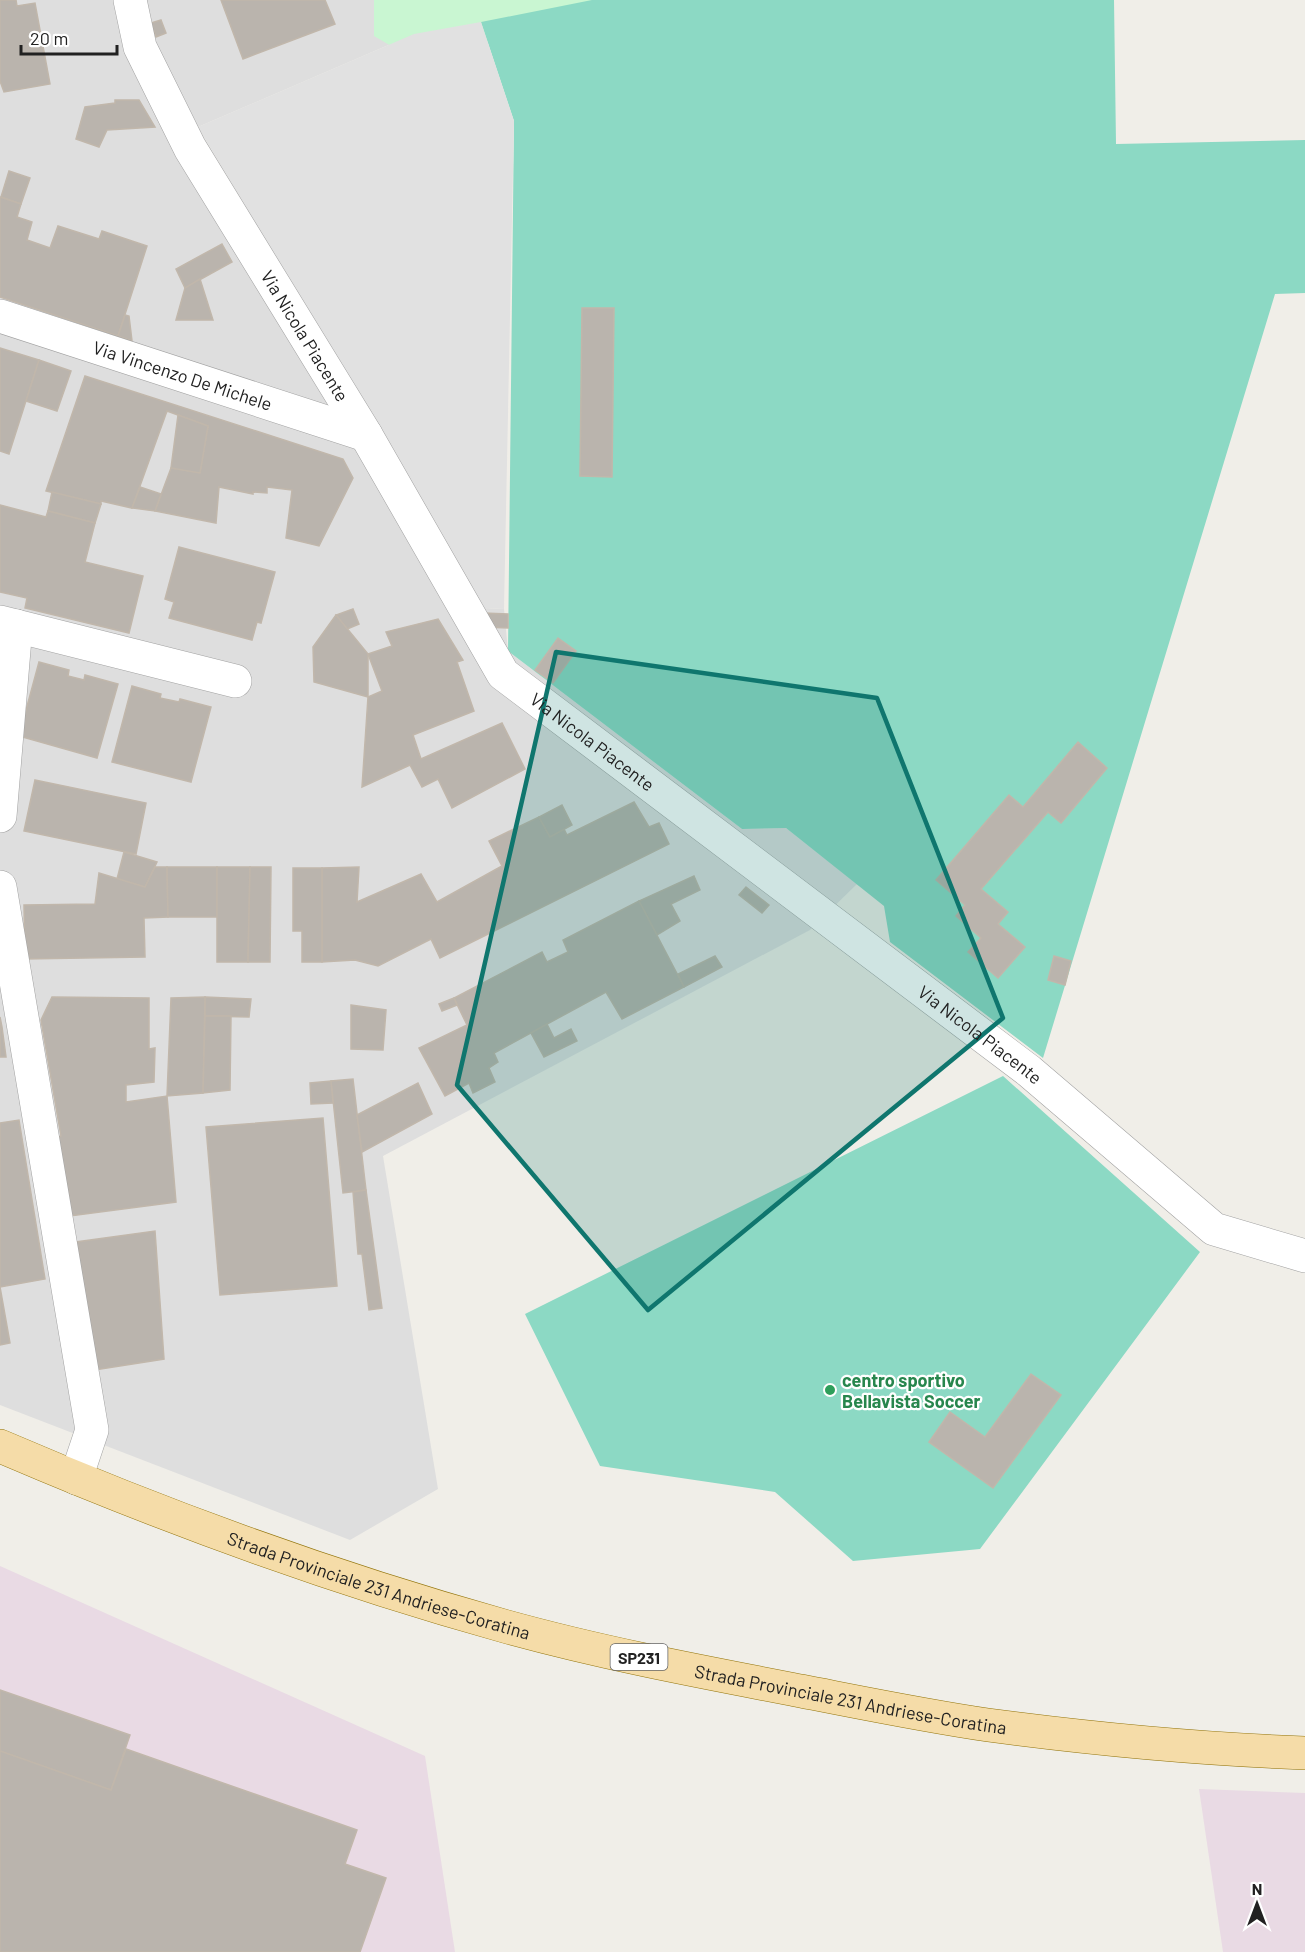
<svg xmlns="http://www.w3.org/2000/svg" width="1305" height="1952" viewBox="0 0 1305 1952" font-family="Barlow,sans-serif">
<style>
.residential{fill:#dedede}
.industrial{fill:#e9dae4}
.park{fill:#c9f6d2}
.pitch{fill:#8cd9c4}
.parking{fill:#e1e1e1}
.building{fill:#bab4ad;stroke:#c1b7ab;stroke-width:1.5}
.lines{fill:none;stroke-linecap:round;stroke-linejoin:round}
.minor-casing{stroke:#a2a2a2;stroke-width:34}
.major-casing{stroke:#92740b;stroke-width:34}
.minor{stroke:#fff;stroke-width:33}
.major{stroke:#f5dca8;stroke-width:33}
.marked{fill:#0f766e;fill-opacity:0.2;stroke:#0f766e;stroke-width:4.5;stroke-linejoin:round}
.leisure-dot{fill:#2e9e5b;stroke:#fff;stroke-width:2}
.labels{text-anchor:middle;dominant-baseline:central;stroke-width:4.5;stroke-linejoin:round;paint-order:stroke}
.shield{fill:#fff;stroke:#646464;stroke-width:1.5}
.shield-label{font-size:16px;font-weight:bold;fill:#212121}
.street-label{font-size:18px;fill:#212121;stroke:#fff}
.leisure-label{font-size:18px;font-weight:bold;fill:#27864d;stroke:#fff;text-anchor:start}
</style>
<rect width="100%" height="100%" fill="#f0eee8"/>
<path class="residential" d="M 0,0 L 408,0 L 414,34 L 198,127 L 484,608 L 504,609 L 508,651 L 742,829 L 786,828 L 857,884 L 810,930 L 383,1156 L 438,1489 L 350,1540 L 0,1405 Z"/>
<g class="industrial">
<path d="M 0,1566 L 425,1756 L 455,1952 L 0,1952 Z"/>
<path d="M 1199,1789 L 1305,1793 L 1305,1952 L 1223,1952 Z"/>
</g>
<path class="park" d="M 374,0 L 652,0 L 415,60 L 374,36 Z"/>
<g class="pitch">
<path d="M 592,0 L 1114,0 L 1116,144 L 1305,140 L 1305,293 L 1275,294 L 1043,1058 L 890,942 L 884,906 L 786,828 L 742,829 L 508,651 L 514,121 L 481,22 Z"/>
<path d="M 1003,1076 L 1200,1252 L 980,1549 L 853,1561 L 775,1492 L 600,1466 L 525,1314 Z"/>
</g>
<path class="parking" d="M 481,22 L 514,121 L 504,609 L 484,608 L 198,127 L 414,34 Z"/>
<g class="building">
<path d="M 0,0 L 16,0 L 17,6 L 35,3 L 50,84 L 4,92 L 0,81 Z"/>
<path d="M 221,0 L 325,0 L 335,24 L 243,59 Z"/>
<path d="M 161,20 L 166,33 L 156,37 L 151,23 Z"/>
<path d="M 115,100 L 139,100 L 155,127 L 107,130 L 99,147 L 76,139 L 85,107 L 115,103 Z"/>
<path d="M 9,171 L 30,178 L 21,204 L 1,197 Z"/>
<path d="M 0,197 L 21,204 L 17,217 L 32,222 L 27,240 L 50,248 L 58,226 L 99,239 L 102,231 L 147,246 L 118,336 L 0,297 Z"/>
<path d="M 222,244 L 232,262 L 185,288 L 176,269 Z"/>
<path d="M 200,279 L 213,320 L 176,320 L 185,288 Z"/>
<path d="M 582,308 L 614,308 L 612,477 L 580,476 Z"/>
<path d="M 125,315 L 129,316 L 132,341 L 118,336 Z"/>
<path d="M 0,348 L 39,360 L 9,454 L 0,451 Z"/>
<path d="M 39,360 L 71,371 L 57,411 L 26,401 Z"/>
<path d="M 85,376 L 343,459 L 353,478 L 319,546 L 286,538 L 292,490 L 267,487 L 267,493 L 253,492 L 253,494 L 219,487 L 216,523 L 155,511 L 171,468 L 200,473 L 208,426 L 167,411 L 132,508 L 101,501 L 101,504 L 46,491 Z"/>
<path d="M 178,415 L 208,426 L 200,473 L 171,468 Z"/>
<path d="M 140,487 L 161,494 L 155,511 L 132,508 Z"/>
<path d="M 52,492 L 101,504 L 95,523 L 48,511 Z"/>
<path d="M 0,505 L 46,517 L 48,511 L 95,523 L 85,562 L 143,576 L 129,633 L 25,608 L 27,598 L 0,592 Z"/>
<path d="M 179,547 L 275,572 L 261,623 L 257,622 L 252,640 L 169,618 L 174,602 L 165,599 Z"/>
<path d="M 353,609 L 359,624 L 347,629 L 336,615 Z"/>
<path d="M 483,613 L 508,614 L 508,628 L 483,627 Z"/>
<path d="M 336,615 L 368,654 L 368,697 L 314,682 L 313,647 Z"/>
<path d="M 438,619 L 463,660 L 457,662 L 474,711 L 413,735 L 421,759 L 502,723 L 525,769 L 452,808 L 438,779 L 422,787 L 410,765 L 362,787 L 368,697 L 382,691 L 368,654 L 392,646 L 386,632 Z"/>
<path d="M 558,638 L 576,651 L 553,683 L 535,670 Z"/>
<path d="M 39,662 L 69,670 L 68,676 L 84,680 L 85,675 L 118,684 L 97,758 L 19,736 Z"/>
<path d="M 132,686 L 161,694 L 160,698 L 179,702 L 180,699 L 211,707 L 191,782 L 112,762 Z"/>
<path d="M 1078,742 L 1107,768 L 1061,823 L 1048,812 L 981,889 L 1008,912 L 998,924 L 1025,947 L 998,978 L 968,952 L 981,938 L 956,916 L 965,905 L 936,880 L 1009,795 L 1023,807 Z"/>
<path d="M 35,780 L 146,803 L 136,854 L 24,831 Z"/>
<path d="M 634,802 L 649,827 L 659,823 L 669,844 L 440,958 L 431,939 L 378,966 L 355,960 L 322,962 L 322,868 L 359,867 L 357,902 L 421,874 L 437,902 L 502,866 L 489,841 L 539,817 L 550,837 L 564,829 L 567,835 Z"/>
<path d="M 562,805 L 572,825 L 550,837 L 539,817 Z"/>
<path d="M 124,852 L 157,862 L 145,887 L 117,879 Z"/>
<path d="M 155,867 L 167,867 L 168,917 L 144,918 L 145,957 L 25,959 L 24,905 L 95,904 L 99,873 L 145,887 Z"/>
<path d="M 167,867 L 217,867 L 217,917 L 168,917 Z"/>
<path d="M 217,867 L 250,867 L 248,962 L 217,962 Z"/>
<path d="M 250,867 L 271,867 L 270,962 L 248,962 Z"/>
<path d="M 293,868 L 322,868 L 322,962 L 302,962 L 302,931 L 293,931 Z"/>
<path d="M 694,876 L 700,890 L 671,904 L 680,921 L 657,935 L 639,901 Z"/>
<path d="M 746,887 L 769,905 L 762,913 L 739,895 Z"/>
<path d="M 639,901 L 684,987 L 622,1019 L 606,992 L 494,1053 L 498,1062 L 489,1068 L 495,1082 L 473,1093 L 469,1083 L 445,1096 L 419,1048 L 467,1025 L 454,998 L 542,952 L 547,962 L 568,952 L 563,940 Z"/>
<path d="M 715,956 L 722,967 L 684,987 L 678,974 Z"/>
<path d="M 1054,956 L 1071,961 L 1065,985 L 1048,980 Z"/>
<path d="M 52,997 L 149,998 L 149,1049 L 155,1048 L 154,1082 L 126,1085 L 126,1102 L 167,1096 L 176,1202 L 70,1216 L 56,1138 L 61,1136 L 41,1020 Z"/>
<path d="M 205,997 L 251,999 L 249,1017 L 205,1016 Z"/>
<path d="M 205,997 L 203,1093 L 167,1096 L 171,998 Z"/>
<path d="M 454,998 L 457,1005 L 442,1011 L 439,1004 Z"/>
<path d="M 351,1005 L 386,1010 L 383,1050 L 351,1049 Z"/>
<path d="M 205,1016 L 231,1016 L 230,1090 L 203,1093 Z"/>
<path d="M 0,1017 L 2,1027 L 6,1057 L 0,1057 Z"/>
<path d="M 547,1024 L 554,1038 L 571,1029 L 577,1041 L 544,1057 L 531,1033 Z"/>
<path d="M 353,1079 L 366,1190 L 343,1193 L 331,1081 Z"/>
<path d="M 331,1081 L 333,1103 L 311,1104 L 310,1083 Z"/>
<path d="M 418,1083 L 432,1114 L 362,1152 L 357,1115 Z"/>
<path d="M 323,1118 L 337,1286 L 220,1295 L 206,1127 Z"/>
<path d="M 19,1120 L 45,1279 L 0,1287 L 0,1123 Z"/>
<path d="M 366,1190 L 382,1308 L 369,1310 L 362,1254 L 358,1254 L 353,1192 Z"/>
<path d="M 155,1231 L 164,1359 L 95,1370 L 76,1242 Z"/>
<path d="M 0,1287 L 10,1343 L 0,1345 Z"/>
<path d="M 1031,1374 L 1061,1395 L 993,1488 L 929,1442 L 950,1412 L 985,1437 Z"/>
<path d="M 0,1690 L 130,1735 L 111,1790 L 0,1751 Z"/>
<path d="M 126,1749 L 357,1830 L 345,1864 L 386,1878 L 360,1952 L 0,1952 L 0,1751 L 111,1790 Z"/>
</g>
<g class="lines">
<g class="minor-casing">
<g id="minor">
<path id="s1" d="M 130,0 L 140,47 L 190,148 L 366,435 L 503,674 L 1029,1071 L 1214,1229 L 1305,1256"/>
<path id="s2" d="M 0,316 L 366,435"/>
<path d="M 0,622 L 235,681"/>
<path d="M 0,816 L 16,626"/>
<path d="M 0,887 L 92,1430 L 76,1478"/>
</g>
</g>
<g class="major-casing">
<g id="major">
<path id="s3" d="M 0,1446 C 163,1516 332,1578 504,1626 C 601,1653 702,1672 801,1691 C 863,1703 926,1716 988,1725 C 1093,1739 1199,1749 1305,1753"/>
</g>
</g>
<use href="#minor" class="minor"/>
<use href="#major" class="major"/>
</g>
<path class="marked" d="M 556,652 L 877,698 L 1003,1018 L 648,1310 L 457,1085 Z"/>
<circle class="leisure-dot" cx="830" cy="1390" r="6"/>
<g class="labels">
<rect class="shield" x="610.5" y="1644" width="57" height="26" rx="4.5"/>
<g class="shield-label">
<text x="639" y="1657">SP231</text>
</g>
<g class="street-label">
<text stroke="none"><textPath href="#s1" startOffset="381">Via Nicola Piacente</textPath></text>
<text stroke="none"><textPath href="#s2" startOffset="192">Via Vincenzo De Michele</textPath></text>
<text stroke="none"><textPath href="#s1" startOffset="885">Via Nicola Piacente</textPath></text>
<text stroke="none"><textPath href="#s1" startOffset="1371">Via Nicola Piacente</textPath></text>
<text stroke="none"><textPath href="#s3" startOffset="404">Strada Provinciale 231 Andriese-Coratina</textPath></text>
<text stroke="none"><textPath href="#s3" startOffset="890">Strada Provinciale 231 Andriese-Coratina</textPath></text>
</g>
<g class="leisure-label">
<text x="842" y="1380">centro sportivo<tspan x="842" dy="21">Bellavista Soccer</tspan></text>
</g>
</g>
<g transform="translate(1257 1904)" stroke="#ffffff" stroke-width="4.5" paint-order="stroke">
<path d="M0-4.5L10 22L0 15L-10 22Z" fill="#212121"/>
<text y="-9" font-size="16" font-weight="bold" text-anchor="middle" fill="#212121">N</text>
</g>
<path d="M21 45v9h96v-9" fill="none" stroke="#212121" stroke-width="3"/>
<text x="30" y="45" font-size="18" fill="#212121" stroke="#ffffff" stroke-width="4.5" paint-order="stroke">20 m</text>
</svg>
